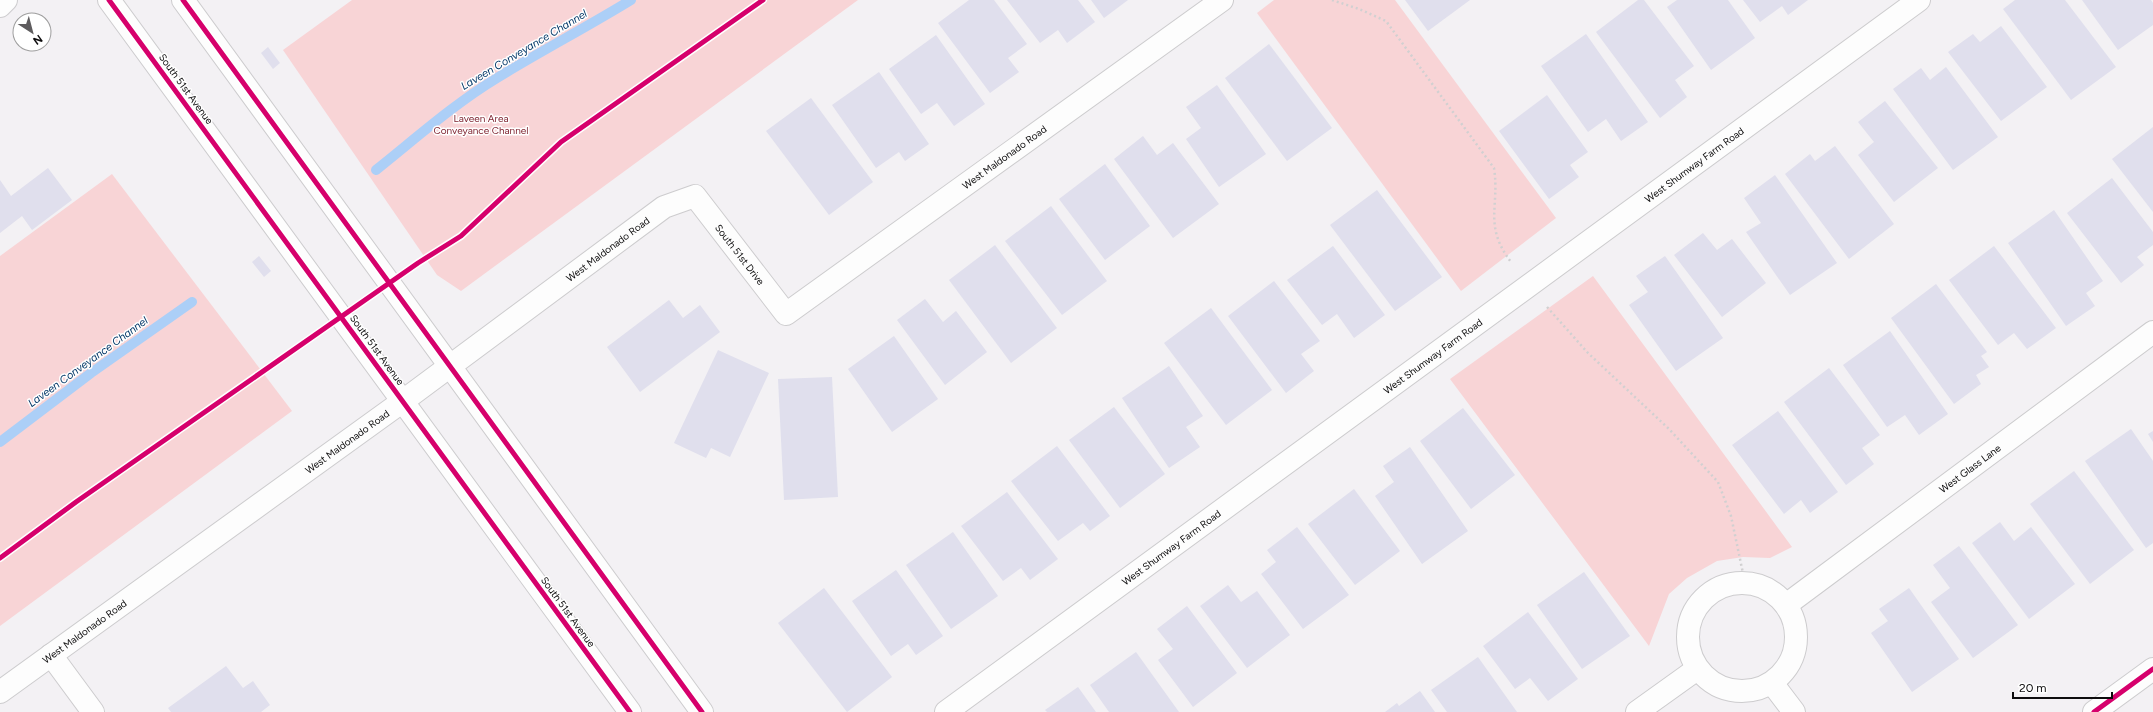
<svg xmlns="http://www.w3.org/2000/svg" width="2153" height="712" viewBox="0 0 2153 712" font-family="Figtree,sans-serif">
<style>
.green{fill:#f8d4d6}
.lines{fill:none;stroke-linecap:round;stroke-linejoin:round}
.stream{stroke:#accff7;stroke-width:10}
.building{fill:#e0dfed}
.minor-casing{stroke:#cdccce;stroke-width:24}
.major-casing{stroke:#cdccce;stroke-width:24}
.path{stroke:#d1d0d1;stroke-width:2.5;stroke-dasharray:2 3;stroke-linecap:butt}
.minor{stroke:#fdfdfd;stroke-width:22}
.major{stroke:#fdfdfd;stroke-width:22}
.cycleway-casing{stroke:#fff;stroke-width:8}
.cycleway{stroke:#d6006c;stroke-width:5}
.labels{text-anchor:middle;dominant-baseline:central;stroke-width:3;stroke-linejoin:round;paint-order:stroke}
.street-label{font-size:10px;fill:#0d0c0d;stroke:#fff}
.park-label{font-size:10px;fill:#7f2431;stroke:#fff}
.water-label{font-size:11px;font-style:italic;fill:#003566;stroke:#fff}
</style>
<rect width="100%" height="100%" fill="#f3f1f4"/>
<g class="green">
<path d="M 352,0 L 858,0 L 461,291 L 437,275 L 283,50 Z"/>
<path d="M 1274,0 L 1395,0 L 1556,218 L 1461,291 L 1257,13 Z"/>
<path d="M 112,174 L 292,411 L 0,626 L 0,256 Z"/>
<path d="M 1593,276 L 1792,547 L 1770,558 L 1743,557 L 1717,561 L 1687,578 L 1669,594 L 1649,646 L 1450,379 Z"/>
</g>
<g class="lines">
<g class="stream">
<path d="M 376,170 C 415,139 454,104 497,78 C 541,51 587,27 631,0"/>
<path d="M 0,442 L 91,373 L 192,302"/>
</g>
</g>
<g class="building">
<path d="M 969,0 L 994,0 L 1027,44 L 1008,58 L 1019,72 L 990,93 L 938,23 Z"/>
<path d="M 1007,0 L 1078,0 L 1095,22 L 1067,43 L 1058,30 L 1040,43 Z"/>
<path d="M 1091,0 L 1128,0 L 1104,18 Z"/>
<path d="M 1405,0 L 1470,0 L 1428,31 Z"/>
<path d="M 1638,0 L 1644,0 L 1694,66 L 1675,80 L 1687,97 L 1660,118 L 1596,32 Z"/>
<path d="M 1677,0 L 1728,0 L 1755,38 L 1711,70 L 1667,7 Z"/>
<path d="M 1743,0 L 1808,0 L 1788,15 L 1782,6 L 1760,22 Z"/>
<path d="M 2015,0 L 2065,0 L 2116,67 L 2071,100 L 2003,9 Z"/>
<path d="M 2082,0 L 2151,0 L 2153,3 L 2153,25 L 2118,50 Z"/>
<path d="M 2001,26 L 2047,87 L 2001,121 L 1948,52 L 1973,34 L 1980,42 Z"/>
<path d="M 1586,34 L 1648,122 L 1621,141 L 1606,119 L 1588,132 L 1541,66 Z"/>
<path d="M 936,35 L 985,104 L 954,126 L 937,103 L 921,114 L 889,69 Z"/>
<path d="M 1269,44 L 1332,128 L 1287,161 L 1225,78 Z"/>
<path d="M 268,47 L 280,63 L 273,69 L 261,53 Z"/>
<path d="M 1946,67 L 1998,137 L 1953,170 L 1893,89 L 1921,68 L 1930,80 Z"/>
<path d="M 879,72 L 929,144 L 905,161 L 899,152 L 876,168 L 832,105 Z"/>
<path d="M 1217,85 L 1266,154 L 1219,187 L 1186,139 L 1201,128 L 1186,107 Z"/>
<path d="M 1547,95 L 1588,152 L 1570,165 L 1579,177 L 1549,199 L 1499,131 Z"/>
<path d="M 811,98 L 873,182 L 829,215 L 766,131 Z"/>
<path d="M 1885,101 L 1938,168 L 1894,202 L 1858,155 L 1874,142 L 1858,122 Z"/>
<path d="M 2153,127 L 2153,212 L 2112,159 Z"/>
<path d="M 1143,136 L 1157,155 L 1173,143 L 1219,204 L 1173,238 L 1114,159 Z"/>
<path d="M 1835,146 L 1894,224 L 1849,259 L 1785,174 L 1810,154 L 1815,161 Z"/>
<path d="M 1105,164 L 1150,226 L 1105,260 L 1059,199 Z"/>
<path d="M 48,168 L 72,200 L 32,230 L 22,216 L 0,233 L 0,180 L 11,196 Z"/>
<path d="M 1775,175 L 1837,263 L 1790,295 L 1746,232 L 1761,223 L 1744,198 Z"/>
<path d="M 2112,178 L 2153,232 L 2153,245 L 2137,257 L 2144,265 L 2121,283 L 2067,213 Z"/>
<path d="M 1377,190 L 1442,277 L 1395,311 L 1330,225 Z"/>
<path d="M 1051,206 L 1107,281 L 1062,315 L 1005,241 Z"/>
<path d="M 2054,210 L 2103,281 L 2086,293 L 2095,306 L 2066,326 L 2008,243 Z"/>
<path d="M 1703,233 L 1717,250 L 1732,239 L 1766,283 L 1722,317 L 1674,255 Z"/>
<path d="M 995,245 L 1057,328 L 1011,363 L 949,280 Z"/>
<path d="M 1333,246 L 1385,315 L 1354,338 L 1337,314 L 1322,325 L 1287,280 Z"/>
<path d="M 1994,246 L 2056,328 L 2027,349 L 2014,333 L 1998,345 L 1949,280 Z"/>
<path d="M 259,256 L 271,271 L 264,277 L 252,262 Z"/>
<path d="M 1665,256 L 1723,338 L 1676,371 L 1629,305 L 1648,292 L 1636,276 Z"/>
<path d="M 1274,281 L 1320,341 L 1301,354 L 1314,371 L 1286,393 L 1228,316 Z"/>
<path d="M 1936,284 L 1987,352 L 1981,356 L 1989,367 L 1976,375 L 1981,384 L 1954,404 L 1891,318 Z"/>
<path d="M 925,299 L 943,322 L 956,311 L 987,352 L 945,385 L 897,320 Z"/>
<path d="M 669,300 L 683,318 L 700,305 L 720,332 L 640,392 L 607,347 Z"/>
<path d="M 1211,308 L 1272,390 L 1226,425 L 1164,343 Z"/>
<path d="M 1890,331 L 1948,414 L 1919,435 L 1905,415 L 1887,427 L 1843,365 Z"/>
<path d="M 894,336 L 938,399 L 892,432 L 848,369 Z"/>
<path d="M 718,350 L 769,373 L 730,457 L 711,448 L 706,458 L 674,443 Z"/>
<path d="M 1169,366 L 1203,416 L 1186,427 L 1200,447 L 1169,468 L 1122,398 Z"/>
<path d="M 1829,368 L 1880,435 L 1862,448 L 1874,464 L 1846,485 L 1784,402 Z"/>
<path d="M 832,377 L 838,497 L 784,500 L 778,379 Z"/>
<path d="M 1114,407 L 1165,474 L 1120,508 L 1069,440 Z"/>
<path d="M 1463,408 L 1515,475 L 1471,509 L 1420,441 Z"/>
<path d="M 1778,411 L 1838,492 L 1810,513 L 1801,500 L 1784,514 L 1732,445 Z"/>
<path d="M 2131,429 L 2153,461 L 2153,543 L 2146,548 L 2085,461 Z"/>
<path d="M 2153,431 L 2153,442 L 2148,434 Z"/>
<path d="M 1057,446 L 1110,516 L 1090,531 L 1083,523 L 1058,541 L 1011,481 Z"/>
<path d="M 1410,447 L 1468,531 L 1422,564 L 1375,496 L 1394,482 L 1383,466 Z"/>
<path d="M 2074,471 L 2134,550 L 2090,584 L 2030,504 Z"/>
<path d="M 1354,489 L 1400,551 L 1355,585 L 1308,524 Z"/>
<path d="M 1007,492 L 1058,559 L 1030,580 L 1021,568 L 1003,581 L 961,526 Z"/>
<path d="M 2000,522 L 2014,541 L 2031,527 L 2075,584 L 2029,619 L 1972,543 Z"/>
<path d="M 1297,527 L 1349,595 L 1303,629 L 1261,574 L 1276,562 L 1267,550 Z"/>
<path d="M 953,532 L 998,596 L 951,629 L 906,565 Z"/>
<path d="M 1959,546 L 2018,625 L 1973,658 L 1931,602 L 1950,588 L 1933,565 Z"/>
<path d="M 896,570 L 943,636 L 916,655 L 908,644 L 891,656 L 852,601 Z"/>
<path d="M 1584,572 L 1630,636 L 1582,669 L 1537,605 Z"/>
<path d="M 1228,585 L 1241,602 L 1257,591 L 1290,635 L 1247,668 L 1200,606 Z"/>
<path d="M 824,588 L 892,677 L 847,712 L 778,623 Z"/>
<path d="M 1909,588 L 1959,659 L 1912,692 L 1871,633 L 1888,621 L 1879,609 Z"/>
<path d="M 1187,606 L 1237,673 L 1193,707 L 1158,660 L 1173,649 L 1157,629 Z"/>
<path d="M 1528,612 L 1578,679 L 1548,701 L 1530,678 L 1515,689 L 1483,646 Z"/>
<path d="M 1136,652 L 1179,712 L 1109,712 L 1090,685 Z"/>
<path d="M 1478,657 L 1517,712 L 1447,712 L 1431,690 Z"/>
<path d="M 226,666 L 243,688 L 253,681 L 270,705 L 261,712 L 171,712 L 168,708 Z"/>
<path d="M 1078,687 L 1096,712 L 1047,712 L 1045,710 Z"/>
<path d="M 1420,691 L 1435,712 L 1385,712 L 1397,703 L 1399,706 Z"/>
</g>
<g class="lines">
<g class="minor-casing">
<g id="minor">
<path d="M 0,6 L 6,0"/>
<circle cx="1742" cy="637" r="54"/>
<path id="s1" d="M 1786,605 L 2153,332"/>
<path d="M 51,655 L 93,712"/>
<path d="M 1772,683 L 1794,712"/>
<path id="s2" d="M 0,692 L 403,401 L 664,207 L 695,196 L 786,314 L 1222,0"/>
<path id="s3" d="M 946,712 L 1919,0"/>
<path d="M 1637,712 L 1697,669"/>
<path d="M 2094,712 L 2153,669"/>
</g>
</g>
<g class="major-casing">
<g id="major">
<path d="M 109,0 L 630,712"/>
<path d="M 183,0 L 702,712"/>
</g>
</g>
<g class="path">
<path d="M 1332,0 L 1359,9 L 1386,21 L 1494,168 C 1500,207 1483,225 1511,262"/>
<path d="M 413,267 L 461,236 L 561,142 L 763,0"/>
<path d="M 1547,307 L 1588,353 L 1669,429 L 1718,482 L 1731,516 L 1745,583"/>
<path d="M 0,558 L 76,502 L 317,334"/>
</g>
<use href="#minor" class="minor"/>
<use href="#major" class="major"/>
<g class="cycleway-casing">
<g id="cycleway">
<path d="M 109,0 L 630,712"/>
<path d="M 183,0 L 702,712"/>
<path d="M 0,558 L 76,502 L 418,263 L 461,236 L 561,142 L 763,0"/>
<path d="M 2094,712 L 2153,669"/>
</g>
</g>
<use href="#cycleway" class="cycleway"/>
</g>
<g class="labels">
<g class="street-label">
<text transform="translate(186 89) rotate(54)">South 51st Avenue</text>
<text stroke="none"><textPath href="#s2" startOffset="1273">West Maldonado Road</textPath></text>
<text stroke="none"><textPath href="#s3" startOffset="927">West Shumway Farm Road</textPath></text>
<text stroke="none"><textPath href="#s2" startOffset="752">West Maldonado Road</textPath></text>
<text stroke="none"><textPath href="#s2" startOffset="929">South 51st Drive</textPath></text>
<text transform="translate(377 350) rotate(54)">South 51st Avenue</text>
<text stroke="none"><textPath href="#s3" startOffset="603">West Shumway Farm Road</textPath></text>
<text stroke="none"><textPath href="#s2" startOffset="428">West Maldonado Road</textPath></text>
<text stroke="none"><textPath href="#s1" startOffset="229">West Glass Lane</textPath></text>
<text stroke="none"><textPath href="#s3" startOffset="279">West Shumway Farm Road</textPath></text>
<text transform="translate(568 612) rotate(54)">South 51st Avenue</text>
<text stroke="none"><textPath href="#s2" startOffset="104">West Maldonado Road</textPath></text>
</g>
<g class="park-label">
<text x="481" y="118">Laveen Area<tspan x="481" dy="12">Conveyance Channel</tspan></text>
</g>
<g class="water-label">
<text transform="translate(524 50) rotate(-31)">Laveen Conveyance Channel</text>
<text transform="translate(88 362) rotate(-36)">Laveen Conveyance Channel</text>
</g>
</g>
<g transform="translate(32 32) rotate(144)"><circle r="19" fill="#ffffff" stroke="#9e9e9e"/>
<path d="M0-3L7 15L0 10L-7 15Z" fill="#5e5c5e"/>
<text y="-6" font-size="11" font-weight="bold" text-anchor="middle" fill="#0d0c0d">N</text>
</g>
<path d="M2013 692v6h99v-6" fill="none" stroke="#0d0c0d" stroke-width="2"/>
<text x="2019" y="692" font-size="12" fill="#0d0c0d" stroke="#ffffff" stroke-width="3" paint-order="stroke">20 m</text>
</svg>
